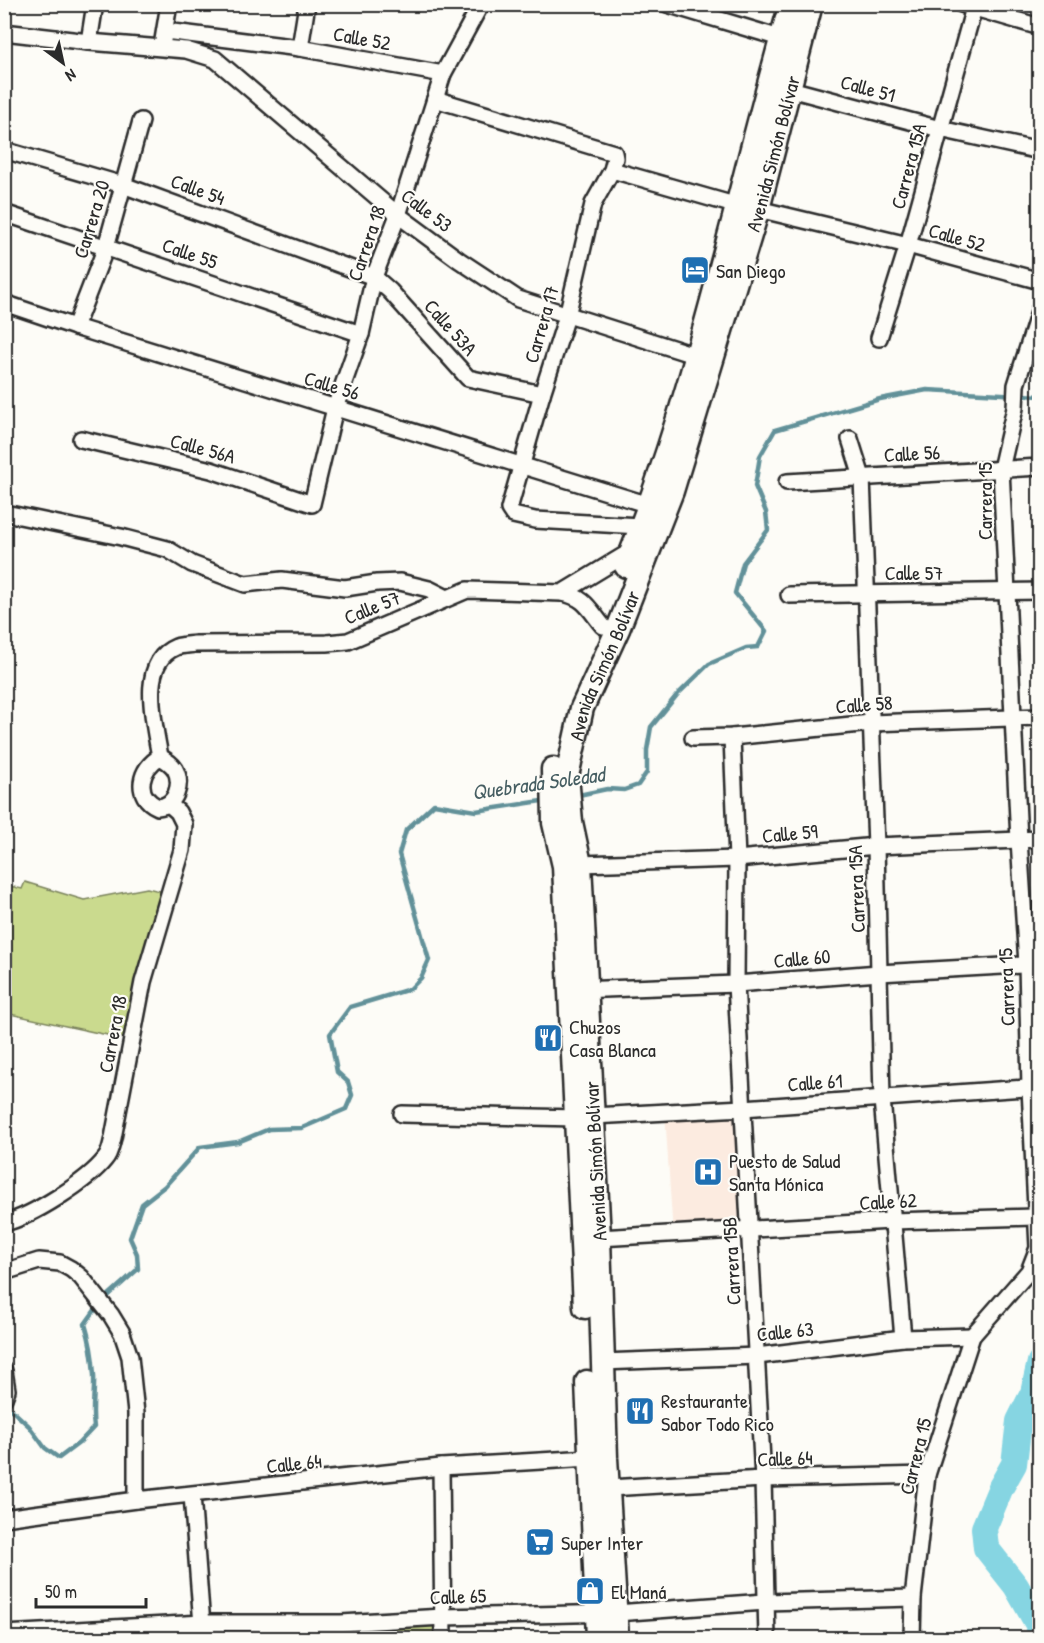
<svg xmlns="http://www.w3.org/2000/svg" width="1044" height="1643" viewBox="0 0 1044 1643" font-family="'Patrick Hand',sans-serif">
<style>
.built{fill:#fcebe0}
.green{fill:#cada8e;stroke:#7a825c;stroke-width:1.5}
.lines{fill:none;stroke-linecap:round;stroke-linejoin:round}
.stream{stroke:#629199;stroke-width:4.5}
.river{stroke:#86d5e2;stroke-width:26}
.street-casing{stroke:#2b2b2b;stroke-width:20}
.primary-casing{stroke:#2b2b2b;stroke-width:27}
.street{stroke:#fdfcf7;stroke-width:15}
.primary{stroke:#fdfcf7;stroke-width:22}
.labels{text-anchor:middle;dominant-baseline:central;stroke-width:4.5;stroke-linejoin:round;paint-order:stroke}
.street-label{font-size:20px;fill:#2b2b2b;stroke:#fdfcf7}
.poi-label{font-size:20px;fill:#2b2b2b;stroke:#fdfcf7;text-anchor:start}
.water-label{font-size:21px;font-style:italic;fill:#465e62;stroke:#fdfcf7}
</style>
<rect width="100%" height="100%" fill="#fdfcf7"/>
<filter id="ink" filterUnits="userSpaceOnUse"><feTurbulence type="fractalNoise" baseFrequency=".0167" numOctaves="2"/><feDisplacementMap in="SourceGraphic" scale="12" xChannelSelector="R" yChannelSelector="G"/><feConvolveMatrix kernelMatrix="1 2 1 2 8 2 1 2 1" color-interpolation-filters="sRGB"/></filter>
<g filter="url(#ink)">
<path class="built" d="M 743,1108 L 750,1230 L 673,1235 L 665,1113 Z"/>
<g class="green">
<path d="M 25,882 L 84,900 L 147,888 L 169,893 L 131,1040 L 5,1013 L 5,885 L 22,889 Z"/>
<path d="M 443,1617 L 443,1638 L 341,1638 L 341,1623 Z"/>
</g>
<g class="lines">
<g class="stream">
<path d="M 574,796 L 607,789 L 624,790 L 638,785 L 647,772 L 647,750 L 651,727 L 677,695 L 709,664 L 746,648 L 758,647 L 766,631 L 735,593 L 743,563 L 768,530 L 766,512 L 755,486 L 760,456 L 775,430 L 880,399 L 927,390 L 1040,396"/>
<path d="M 4,1403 L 29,1426 L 45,1448 L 59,1458 L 79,1443 L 94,1427 C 91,1409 95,1393 94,1375 C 93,1358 90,1340 85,1324 L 100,1303 L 138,1269 L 137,1254 L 130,1238 L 142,1204 L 165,1186 L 200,1147 L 238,1142 L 269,1129 L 302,1128 L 346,1109 L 352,1095 L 348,1082 L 337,1072 L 330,1034 L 350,1007 L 410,989 L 421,978 L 429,960 L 399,854 L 406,830 L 434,804 L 476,811 L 548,800"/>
</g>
<path class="river" d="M 1040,1362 L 1033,1393 L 1019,1421 L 1014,1464 L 1001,1487 L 984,1528 L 986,1548 L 1016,1586 L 1040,1628"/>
<g class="street-casing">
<g id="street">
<path d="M 667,4 L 790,41"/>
<path d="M 961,4 L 1040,27"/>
<path d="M 165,31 L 300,48 L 443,74"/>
<path d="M 4,32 L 89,42 L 186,50 L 215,59 L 398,215 L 459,260 L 518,299 L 697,356"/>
<path d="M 163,40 L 169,4"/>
<path d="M 89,42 L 95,4"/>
<path d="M 300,48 L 307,4"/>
<path d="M 790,89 L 940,129 L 1040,151"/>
<path d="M 435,99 L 614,153 L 615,158 L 612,170 L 593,204 L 567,316 L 542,394 L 509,509 L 513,515 L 535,520 L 640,526"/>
<path d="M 4,150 L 123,185 L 374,277 L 390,291 L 468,378 L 542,394"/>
<path d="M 612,170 L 738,206"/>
<path d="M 758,209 L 908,245 L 1040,281"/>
<path d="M 4,213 L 361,334"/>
<path d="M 4,303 L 75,327 L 649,505"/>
<path d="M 75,327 L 106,247 L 141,121"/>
<path d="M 879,338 L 908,245 L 975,4"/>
<path d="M 81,439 L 211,470 L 312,504 L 335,408 L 361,334 L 374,277 L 398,215 L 443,74 L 481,4"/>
<path d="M 850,439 L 862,477 L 876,846 L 882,1099 L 903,1338"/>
<path d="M 787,482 L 1040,467"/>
<path d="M 10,514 L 121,537 L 167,549 L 192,564 L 245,584 L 282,580 L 345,588 L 377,583 L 400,582 L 429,589 L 447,598"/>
<path d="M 562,593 L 633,550"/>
<path d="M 789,595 L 1040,591"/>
<path d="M 732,737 L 737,859 L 736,984 L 763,1479 L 767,1638"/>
<path d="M 693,738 L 732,737 L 871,723 L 1040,717"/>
<path d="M 160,757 C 155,725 137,663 176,647 C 182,645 189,645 195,644 L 327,643 L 348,641 L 467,590 L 562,593 C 585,597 589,609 603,626"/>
<path d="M 160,757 C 166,760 171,763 175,769 C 183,784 176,806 158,807 C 133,796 140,768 160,757 Z"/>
<path d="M 580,864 L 737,859 L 876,846 L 1040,839"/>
<path d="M 578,990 L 736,984 L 879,973 L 1040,964"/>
<path d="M 402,1114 L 576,1118"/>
<path d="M 593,1116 L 743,1108 L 1040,1087"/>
<path d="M 4,1223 C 31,1217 88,1181 105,1159 C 110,1154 111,1145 113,1138 L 143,982 L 182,850 L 184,824 L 178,812 L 169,804"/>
<path d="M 599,1238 L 891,1221 L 1035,1217"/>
<path d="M 4,1272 L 39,1261 L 60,1263 L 71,1269 L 81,1277 L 111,1315 L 122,1333 L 130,1357 L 136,1413 L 136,1500"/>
<path d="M 602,1362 L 757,1356 L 903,1338 L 972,1336"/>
<path d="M 4,1371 L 7,1390 L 4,1398"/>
<path d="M 441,1467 L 443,1638"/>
<path d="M 609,1488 L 763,1479 L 927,1475"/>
<path d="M 192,1495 L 203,1638"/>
<path d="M 4,1518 L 136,1500 L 441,1467 L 590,1458"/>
<path d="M 4,1634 L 203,1623 L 341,1623 L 443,1617 L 616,1613 L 765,1602 L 913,1598"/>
<path d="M 912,1638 L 913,1598 L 927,1475 L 972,1336 L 1029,1271 L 1038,1248 L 1030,1088 L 1027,964 L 1019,840 L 1001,469 L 1015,408 L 1016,385 L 1040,309"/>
</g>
</g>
<g class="primary-casing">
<g id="primary">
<path d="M 626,566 C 699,385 737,192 791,4"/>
<path d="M 553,769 L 554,823 L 564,866 L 585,1307"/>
<path d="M 587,1382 L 598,1638"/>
<path id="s1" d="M 617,1638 L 606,1458 L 599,1238 L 580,864 L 571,822 L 567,776 L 582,708 L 618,629 L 672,491 L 758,209 L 811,4"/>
</g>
</g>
<use href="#street" class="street"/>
<use href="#primary" class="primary"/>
</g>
</g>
<defs>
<g id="hotel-square" transform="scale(1.5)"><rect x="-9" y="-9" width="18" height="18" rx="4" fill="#1f6fb2" stroke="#fdfcf7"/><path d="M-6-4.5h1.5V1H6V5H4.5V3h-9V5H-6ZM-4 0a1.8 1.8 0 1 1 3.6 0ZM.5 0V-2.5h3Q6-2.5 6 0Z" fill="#fff"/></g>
<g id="restaurant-square" transform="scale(1.5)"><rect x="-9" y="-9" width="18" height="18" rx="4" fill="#1f6fb2" stroke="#fdfcf7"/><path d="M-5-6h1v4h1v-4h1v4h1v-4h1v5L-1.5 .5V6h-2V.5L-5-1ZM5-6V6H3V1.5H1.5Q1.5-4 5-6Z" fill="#fff"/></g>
<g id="hospital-square" transform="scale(1.5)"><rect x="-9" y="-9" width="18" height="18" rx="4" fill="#1f6fb2" stroke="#fdfcf7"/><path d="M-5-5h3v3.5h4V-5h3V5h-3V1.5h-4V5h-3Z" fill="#fff"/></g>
<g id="supermarket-square" transform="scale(1.5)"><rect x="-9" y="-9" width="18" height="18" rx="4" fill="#1f6fb2" stroke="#fdfcf7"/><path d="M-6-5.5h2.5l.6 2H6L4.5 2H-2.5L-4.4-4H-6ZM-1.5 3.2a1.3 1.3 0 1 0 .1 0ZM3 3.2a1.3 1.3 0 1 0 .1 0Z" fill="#fff"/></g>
<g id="shop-square" transform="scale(1.5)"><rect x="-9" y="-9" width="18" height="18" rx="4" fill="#1f6fb2" stroke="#fdfcf7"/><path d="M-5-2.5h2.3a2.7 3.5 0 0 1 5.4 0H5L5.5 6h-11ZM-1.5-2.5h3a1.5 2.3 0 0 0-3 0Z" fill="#fff"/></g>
</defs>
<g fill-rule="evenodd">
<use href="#hotel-square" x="695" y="270"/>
<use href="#restaurant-square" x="548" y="1038"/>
<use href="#hospital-square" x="708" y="1172"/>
<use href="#restaurant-square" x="640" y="1411"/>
<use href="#supermarket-square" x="540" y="1542"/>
<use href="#shop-square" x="590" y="1591"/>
</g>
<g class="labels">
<g class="street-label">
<text transform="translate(362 38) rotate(10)">Calle 52</text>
<text transform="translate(868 88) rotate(15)">Calle 51</text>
<text stroke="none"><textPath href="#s1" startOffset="1521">Avenida Simón Bolívar</textPath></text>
<text transform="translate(908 166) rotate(-75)">Carrera 15A</text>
<text transform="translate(198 189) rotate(20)">Calle 54</text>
<text transform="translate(427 210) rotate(37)">Calle 53</text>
<text transform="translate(91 219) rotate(-73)">Carrera 20</text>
<text transform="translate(957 237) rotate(16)">Calle 52</text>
<text transform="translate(366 243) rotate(-71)">Carrera 18</text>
<text transform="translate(190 253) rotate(19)">Calle 55</text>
<text transform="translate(541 324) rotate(-74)">Carrera 17</text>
<text transform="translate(451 327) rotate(48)">Calle 53A</text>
<text transform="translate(332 385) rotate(17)">Calle 56</text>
<text transform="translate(203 448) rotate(15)">Calle 56A</text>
<text transform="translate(912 453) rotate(-3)">Calle 56</text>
<text transform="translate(984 501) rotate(-90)">Carrera 15</text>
<text x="914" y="572">Calle 57</text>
<text transform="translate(372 607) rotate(-22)">Calle 57</text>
<text stroke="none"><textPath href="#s1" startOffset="981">Avenida Simón Bolívar</textPath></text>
<text transform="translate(864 704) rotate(-4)">Calle 58</text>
<text transform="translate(790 833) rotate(-5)">Calle 59</text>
<text transform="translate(856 889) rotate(-92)">Carrera 15A</text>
<text transform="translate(802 958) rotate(-5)">Calle 60</text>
<text transform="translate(1006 987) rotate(-92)">Carrera 15</text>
<text transform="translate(112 1034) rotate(-79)">Carrera 18</text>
<text transform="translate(815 1082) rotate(-4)">Calle 61</text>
<text transform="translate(595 1161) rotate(-93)">Avenida Simón Bolívar</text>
<text transform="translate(888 1201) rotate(-3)">Calle 62</text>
<text transform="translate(731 1261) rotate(-93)">Carrera 15B</text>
<text transform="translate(785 1331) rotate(-6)">Calle 63</text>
<text transform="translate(915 1456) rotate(-76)">Carrera 15</text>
<text transform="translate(785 1458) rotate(-2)">Calle 64</text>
<text transform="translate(294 1463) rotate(-6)">Calle 64</text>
<text transform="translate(458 1596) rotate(-2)">Calle 65</text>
</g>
<g class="poi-label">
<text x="716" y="270">San Diego</text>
<text x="569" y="1026">Chuzos<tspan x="569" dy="23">Casa Blanca</tspan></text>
<text x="729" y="1160">Puesto de Salud<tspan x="729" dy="23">Santa Mónica</tspan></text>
<text x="661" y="1400">Restaurante<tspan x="661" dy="23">Sabor Todo Rico</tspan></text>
<text x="561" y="1542">Super Inter</text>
<text x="611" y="1591">El Maná</text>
</g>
<g class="water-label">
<text transform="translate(538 783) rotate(-8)">Quebrada Soledad</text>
</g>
</g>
<rect width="1044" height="1643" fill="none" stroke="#fdfcf7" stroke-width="24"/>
<rect x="12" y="12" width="1020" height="1619" fill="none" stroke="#2b2b2b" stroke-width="2" filter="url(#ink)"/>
<g transform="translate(63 63) rotate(147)" stroke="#fdfcf7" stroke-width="4.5" paint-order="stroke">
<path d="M0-4.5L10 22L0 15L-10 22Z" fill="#2b2b2b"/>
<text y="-9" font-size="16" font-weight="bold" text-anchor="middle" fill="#2b2b2b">N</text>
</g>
<path d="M36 1598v9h110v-9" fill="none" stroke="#2b2b2b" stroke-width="3"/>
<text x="45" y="1598" font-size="18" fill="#2b2b2b" stroke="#fdfcf7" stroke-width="4.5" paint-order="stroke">50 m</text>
</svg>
